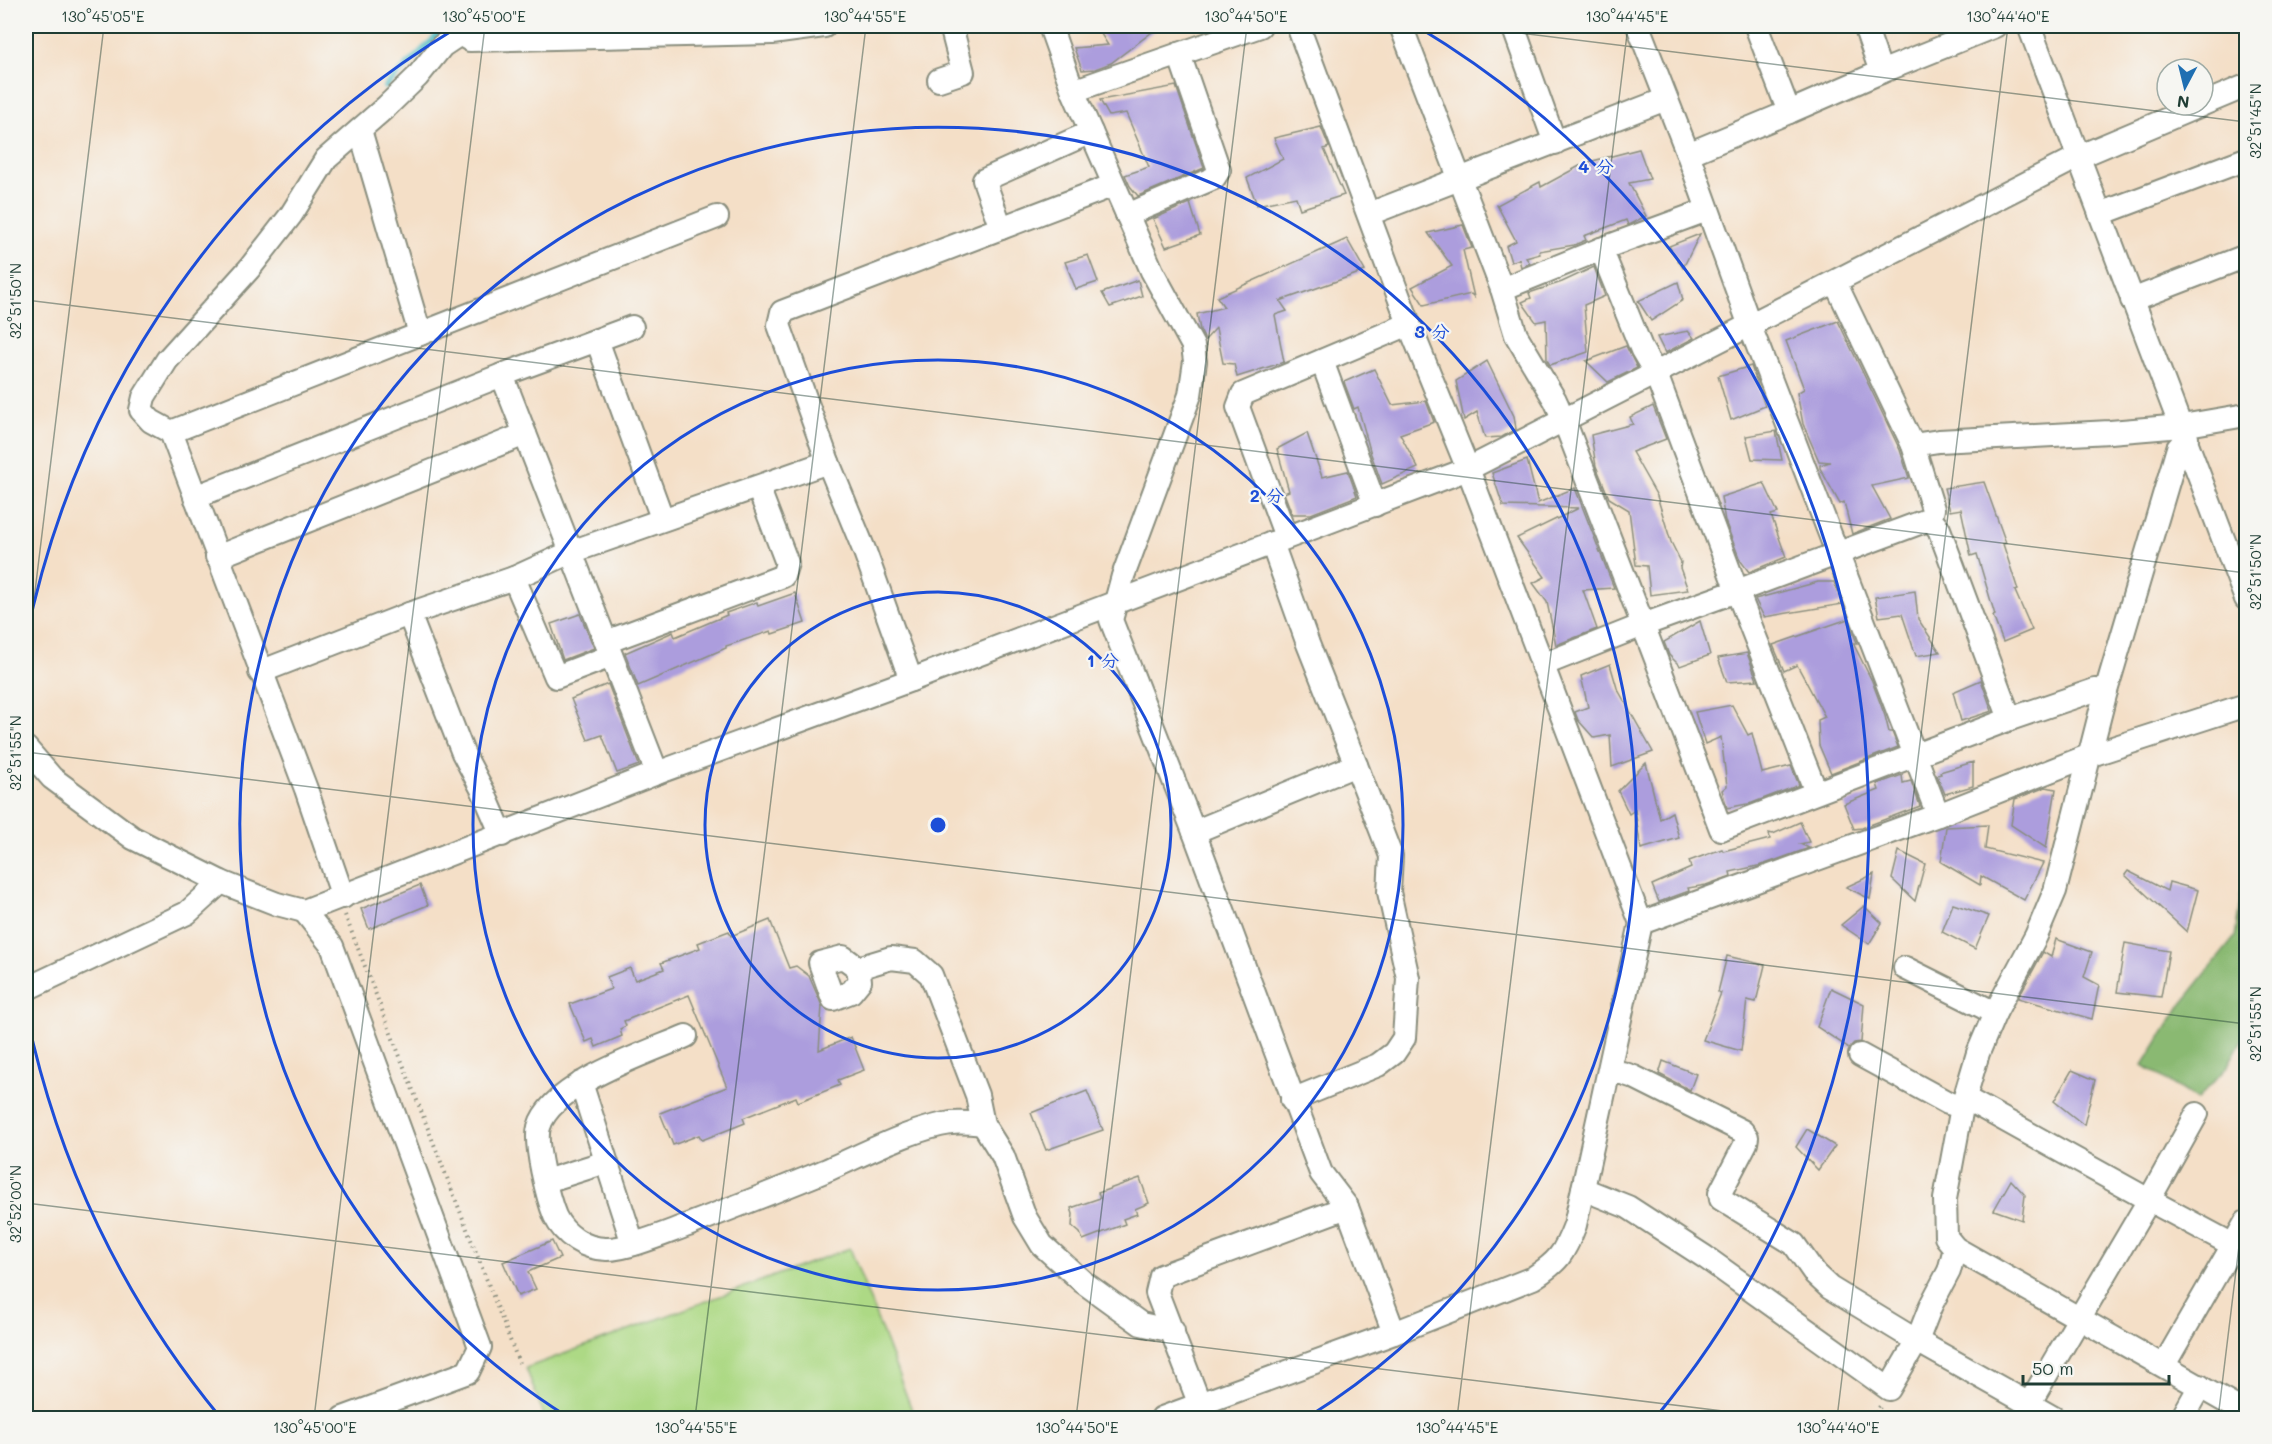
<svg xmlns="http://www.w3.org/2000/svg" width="2272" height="1444" viewBox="0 0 2272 1444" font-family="Mali,'Klee One',sans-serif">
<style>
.green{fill:#add985;stroke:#668b5c;stroke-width:1.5}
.forest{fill:#8ab972;stroke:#547b53;stroke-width:1.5}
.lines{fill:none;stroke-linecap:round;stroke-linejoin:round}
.stream{stroke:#4cbbc2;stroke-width:6}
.building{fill:#ac9ddd}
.minor-casing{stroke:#8a8e7e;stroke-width:26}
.path{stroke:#8a8e7e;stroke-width:4;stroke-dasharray:1.5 4.5;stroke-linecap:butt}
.minor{stroke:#fff;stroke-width:22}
.ticks{fill:none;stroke:#1f3d34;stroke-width:1.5;stroke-opacity:0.45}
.ring{fill:none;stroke:#1d4ed8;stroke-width:3}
.centre{fill:#1d4ed8;stroke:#f6f6f2;stroke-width:3}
.ring-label{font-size:18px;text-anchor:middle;font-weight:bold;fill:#1d4ed8;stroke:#f6f6f2;stroke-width:4.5;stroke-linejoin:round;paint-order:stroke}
.neatline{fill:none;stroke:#1f3d34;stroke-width:2}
.ticks-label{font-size:15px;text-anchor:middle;fill:#1f3d34}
</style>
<rect width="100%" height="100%" fill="#f6f6f2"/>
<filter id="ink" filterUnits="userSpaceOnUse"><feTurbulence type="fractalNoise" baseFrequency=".0167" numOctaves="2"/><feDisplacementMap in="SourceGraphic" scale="12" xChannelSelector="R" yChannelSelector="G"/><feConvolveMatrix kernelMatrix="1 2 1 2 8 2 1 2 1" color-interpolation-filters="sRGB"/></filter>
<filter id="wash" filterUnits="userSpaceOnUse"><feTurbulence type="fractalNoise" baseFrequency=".008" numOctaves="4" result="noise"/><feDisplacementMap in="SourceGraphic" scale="24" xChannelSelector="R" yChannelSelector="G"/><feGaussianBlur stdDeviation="1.35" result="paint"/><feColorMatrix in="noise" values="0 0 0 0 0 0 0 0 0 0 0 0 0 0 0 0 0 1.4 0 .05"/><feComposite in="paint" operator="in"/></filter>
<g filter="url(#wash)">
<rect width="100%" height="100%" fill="#f4dfc7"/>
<path class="green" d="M 850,1248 L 915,1418 L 545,1418 L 526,1368 Z"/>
<path class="forest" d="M 2246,862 L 2246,1032 L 2227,1067 L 2197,1100 L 2143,1065 L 2182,1003 L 2235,937 Z"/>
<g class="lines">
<path class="stream" d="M 385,87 L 447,26"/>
</g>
<g id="blocks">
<g class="building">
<path d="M 1096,26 L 1160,26 L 1111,63 L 1095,69 L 1082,70 L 1074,48 L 1108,45 Z"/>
<path d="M 1176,86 L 1204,168 L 1138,196 L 1130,186 L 1125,175 L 1149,167 L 1126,113 L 1109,116 L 1100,100 Z"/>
<path d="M 1321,127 L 1329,147 L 1324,149 L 1344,195 L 1300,209 L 1296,197 L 1257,205 L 1247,178 L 1283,159 L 1274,138 Z"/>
<path d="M 1639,149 L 1650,179 L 1629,183 L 1646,216 L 1628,225 L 1626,220 L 1584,236 L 1586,240 L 1574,245 L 1539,251 L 1540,254 L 1526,258 L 1530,263 L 1521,267 L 1519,259 L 1511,262 L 1506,246 L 1516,241 L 1497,205 L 1540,182 L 1541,187 L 1585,163 Z"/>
<path d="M 1190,203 L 1200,235 L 1166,247 L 1153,219 Z"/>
<path d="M 1463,225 L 1472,248 L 1463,250 L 1474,297 L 1471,294 L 1424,305 L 1412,287 L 1452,266 L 1428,233 Z"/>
<path d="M 1700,234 L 1683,268 L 1669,246 Z"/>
<path d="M 1347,239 L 1365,271 L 1280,301 L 1287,311 L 1275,315 L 1284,362 L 1237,377 L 1234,364 L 1223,363 L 1216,328 L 1205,340 L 1200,330 L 1197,314 L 1224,307 L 1217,297 Z"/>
<path d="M 1088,255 L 1098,282 L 1076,289 L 1065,262 Z"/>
<path d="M 1594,267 L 1605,296 L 1584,305 L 1588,352 L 1550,365 L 1547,360 L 1546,320 L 1536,322 L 1522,302 L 1531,298 L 1529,293 L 1562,282 Z"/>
<path d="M 1138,280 L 1142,296 L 1110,307 L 1102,293 Z"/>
<path d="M 1678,282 L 1683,300 L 1651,321 L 1638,301 Z"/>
<path d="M 1838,321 L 1900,450 L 1909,478 L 1872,486 L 1890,519 L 1852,534 L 1844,502 L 1840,504 L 1820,468 L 1820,465 L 1830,462 L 1819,461 L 1803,424 L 1797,393 L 1804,389 L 1786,341 Z"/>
<path d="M 1688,331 L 1694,338 L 1665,353 L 1657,337 Z"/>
<path d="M 1626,346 L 1637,368 L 1608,382 L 1586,361 Z"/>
<path d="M 1487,361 L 1514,416 L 1516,429 L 1502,437 L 1485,438 L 1477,412 L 1464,420 L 1456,381 Z"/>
<path d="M 1751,366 L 1765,406 L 1731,420 L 1718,376 Z"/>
<path d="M 1374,369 L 1392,405 L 1426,401 L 1434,422 L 1400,434 L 1418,468 L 1382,484 L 1371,454 L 1358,407 L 1354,409 L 1344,382 Z"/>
<path d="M 1653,406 L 1666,439 L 1632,452 L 1657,496 L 1671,542 L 1681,562 L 1680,568 L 1688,590 L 1650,595 L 1647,566 L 1636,565 L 1629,510 L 1609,498 L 1596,466 L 1591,435 L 1633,424 L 1630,417 Z"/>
<path d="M 1776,431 L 1782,460 L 1752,459 L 1746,436 Z"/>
<path d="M 1307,433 L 1322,477 L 1348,471 L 1357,496 L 1311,514 L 1292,514 L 1284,493 L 1289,491 L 1277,449 Z"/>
<path d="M 1527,460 L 1538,503 L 1575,488 L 1614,588 L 1583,590 L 1597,629 L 1556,645 L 1547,602 L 1533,583 L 1545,577 L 1517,538 L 1579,508 L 1503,506 L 1492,473 Z"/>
<path d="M 1984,482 L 2006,543 L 2003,544 L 2018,590 L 2015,591 L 2032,630 L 2003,642 L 1993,616 L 1995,615 L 1977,554 L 1971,556 L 1961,509 L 1950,511 L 1944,488 Z"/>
<path d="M 1764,483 L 1778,513 L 1771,515 L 1786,557 L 1749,572 L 1740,560 L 1725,521 L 1721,497 Z"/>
<path d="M 1818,582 L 1834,582 L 1843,604 L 1764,617 L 1755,599 Z"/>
<path d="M 1915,591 L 1918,619 L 1940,652 L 1916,656 L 1902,614 L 1879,617 L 1875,597 Z"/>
<path d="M 795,593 L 805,623 L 772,634 L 771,631 L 726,646 L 726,648 L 638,686 L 625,653 L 673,632 L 675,637 L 727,615 L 726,613 L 757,602 L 758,606 Z"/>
<path d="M 580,614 L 594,648 L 563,660 L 551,624 Z"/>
<path d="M 1848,619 L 1857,643 L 1853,643 L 1872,681 L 1885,716 L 1889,732 L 1892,732 L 1898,747 L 1831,773 L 1819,745 L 1818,720 L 1825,717 L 1797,665 L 1784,671 L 1773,645 Z"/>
<path d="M 1700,621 L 1710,655 L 1680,666 L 1669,655 L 1664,642 Z"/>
<path d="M 1747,653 L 1757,680 L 1727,682 L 1718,658 Z"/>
<path d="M 1610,664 L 1617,688 L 1653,752 L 1612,767 L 1610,735 L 1594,738 L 1578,720 L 1575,712 L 1588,707 L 1581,676 Z"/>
<path d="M 1981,680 L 1992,711 L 1961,721 L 1953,692 Z"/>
<path d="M 608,684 L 639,765 L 617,773 L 602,735 L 588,740 L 571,699 Z"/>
<path d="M 1732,705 L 1748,735 L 1752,733 L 1762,773 L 1791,766 L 1799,785 L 1752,803 L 1727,808 L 1722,790 L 1727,786 L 1721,737 L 1705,744 L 1695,712 Z"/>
<path d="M 1973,762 L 1973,786 L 1945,794 L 1937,775 L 1941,774 L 1940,772 Z"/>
<path d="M 1646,763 L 1660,819 L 1672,812 L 1679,838 L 1641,849 L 1635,810 L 1629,814 L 1618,791 Z"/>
<path d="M 1902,775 L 1903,783 L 1911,781 L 1920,806 L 1862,828 L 1854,829 L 1844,804 L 1879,790 L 1877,784 Z"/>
<path d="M 2046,787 L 2056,789 L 2046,848 L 2011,825 L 2015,799 Z"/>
<path d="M 1800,822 L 1809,842 L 1800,844 L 1809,848 L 1762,865 L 1730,872 L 1731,876 L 1706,885 L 1688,888 L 1689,891 L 1659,902 L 1652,885 L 1691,868 L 1689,861 L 1722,849 L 1723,851 L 1770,839 L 1769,833 L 1773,834 Z"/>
<path d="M 1988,825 L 1985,849 L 2043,863 L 2024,900 L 1981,876 L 1980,885 L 1941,862 L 1946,827 Z"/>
<path d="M 1899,851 L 1925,864 L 1915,901 L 1892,879 Z"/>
<path d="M 2128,871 L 2167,891 L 2169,882 L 2198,890 L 2187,932 L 2125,875 Z"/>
<path d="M 1874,874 L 1870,899 L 1846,887 Z"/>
<path d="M 420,885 L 428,905 L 369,929 L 361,909 Z"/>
<path d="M 1953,904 L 1989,916 L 1975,949 L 1942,932 Z"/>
<path d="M 1864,906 L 1882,923 L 1869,944 L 1841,925 Z"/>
<path d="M 770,920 L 789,968 L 796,966 L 809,976 L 822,1006 L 819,1050 L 851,1037 L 864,1070 L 838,1080 L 840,1085 L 798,1102 L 796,1097 L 743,1118 L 745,1123 L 702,1140 L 699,1135 L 673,1145 L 660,1113 L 727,1087 L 689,995 L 624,1021 L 626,1026 L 620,1029 L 622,1036 L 596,1047 L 593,1039 L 586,1042 L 570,1004 L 611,989 L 607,977 L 630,968 L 635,980 L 664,969 L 661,963 L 700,948 L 698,943 L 729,931 L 731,936 Z"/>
<path d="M 2056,939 L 2092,952 L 2084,977 L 2099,985 L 2092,1019 L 2018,998 L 2043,952 L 2051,957 Z"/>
<path d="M 2125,943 L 2169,951 L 2161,997 L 2117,992 Z"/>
<path d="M 1727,956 L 1765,965 L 1756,1002 L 1747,1000 L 1741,1051 L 1703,1040 L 1721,993 L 1718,992 Z"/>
<path d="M 1831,988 L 1864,1004 L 1861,1042 L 1854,1043 L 1849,1048 L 1817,1027 Z"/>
<path d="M 1663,1061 L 1696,1074 L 1690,1090 L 1659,1074 Z"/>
<path d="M 2072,1070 L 2095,1080 L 2084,1125 L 2054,1101 Z"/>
<path d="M 1087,1091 L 1103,1130 L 1046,1150 L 1031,1113 Z"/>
<path d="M 1807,1129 L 1835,1146 L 1818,1170 L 1796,1147 Z"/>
<path d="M 1140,1178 L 1149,1203 L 1135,1209 L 1137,1214 L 1123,1219 L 1125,1224 L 1083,1240 L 1080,1233 L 1072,1226 L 1073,1214 L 1071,1208 L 1100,1198 L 1098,1193 Z"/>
<path d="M 2011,1180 L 2025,1195 L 2022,1220 L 1994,1210 Z"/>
<path d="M 552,1241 L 560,1258 L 528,1272 L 536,1289 L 518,1296 L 503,1262 Z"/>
</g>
</g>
</g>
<g filter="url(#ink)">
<use href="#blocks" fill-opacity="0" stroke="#8a8e7e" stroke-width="1.5"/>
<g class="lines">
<g class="minor-casing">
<g id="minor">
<path d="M 1050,26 L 1073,91 L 1152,271 L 1193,346 L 1195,361 L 1190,395 L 1123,576 L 1111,620 L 1194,832 L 1321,1173 L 1347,1207 L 1394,1333"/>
<path d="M 1401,26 L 1502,289 L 1516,335 L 1555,400 L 1564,420 L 1643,625 L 1542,665"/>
<path d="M 1513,26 L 1555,143"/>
<path d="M 1638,26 L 1688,154 L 1750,326 L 1938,815"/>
<path d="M 1756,26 L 1789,112 L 1881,72"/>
<path d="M 1865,26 L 1881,72 L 1995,26"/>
<path d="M 2029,26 L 2246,599"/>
<path d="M 460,34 L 470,40 L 772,33 L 824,26"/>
<path d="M 939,80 L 963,72 L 951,26"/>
<path d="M 1073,91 L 1260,26"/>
<path d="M 2203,104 L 2246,86"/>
<path d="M 360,130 L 420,334"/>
<path d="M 1091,132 L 984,180 L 1001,228 L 1114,185"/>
<path d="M 1688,154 L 1789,112"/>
<path d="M 1369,214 L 1666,99"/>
<path d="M 2100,214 L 2246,159"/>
<path d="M 1127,215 L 1214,178 L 1219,170 L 1179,54"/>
<path d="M 1601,249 L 1642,350 L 1656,374 L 1737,591 L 1643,625 L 1721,829 L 2010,719 L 2095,690 L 2106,691"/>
<path d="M 1835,282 L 1913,445 L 1939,441 L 2110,432 L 2182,426 L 2246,415"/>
<path d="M 1502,289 L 1601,249 L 1707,210"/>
<path d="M 2132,300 L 2246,256"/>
<path d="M 597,340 L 632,327"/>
<path d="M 1322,361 L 1375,505"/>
<path d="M 502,375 L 597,340 L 662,518"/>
<path d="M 171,432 L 151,421 L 141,410 L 144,397 L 167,360 L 249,269 L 291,215 L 326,159 L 387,106 L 417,77 L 442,46 L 460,34 L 466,26"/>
<path d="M 525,434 L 657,773"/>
<path d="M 2187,438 L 2178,448 L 2106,691 L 2055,891 L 2036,936 L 1995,1013 L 1978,1053 L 1962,1107 L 1945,1199 L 1946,1237 L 1955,1248 L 2246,1413"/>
<path d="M 828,462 L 865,552 L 911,680"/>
<path d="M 195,497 L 502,375 L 525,434 L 217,557"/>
<path d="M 1930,519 L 1939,529 L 2010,719"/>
<path d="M 1286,537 L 1238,407 L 1243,394 L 1409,324"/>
<path d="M 514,578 L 556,677 L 611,656"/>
<path d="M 409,614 L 463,753 L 483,791 L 502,835"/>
<path d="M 606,642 L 783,576 L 787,563 L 758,487"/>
<path d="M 260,672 L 409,614 L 514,578 L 571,552 L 828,462 L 779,325 L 782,312 L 1001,228"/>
<path d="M 26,748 L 52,778 L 133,838 L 221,882 L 277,904 L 304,911 L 657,773 L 911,680 L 1468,469 L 2078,157 L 2201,105"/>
<path d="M 1816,792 L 1737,591 L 1930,519 L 1933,509 L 1913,445"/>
<path d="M 1194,832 L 1356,765 L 1308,644 L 1272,543"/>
<path d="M 343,897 L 306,789 L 171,432 L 717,217"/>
<path d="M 304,911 L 332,946 L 480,1347 L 468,1372 L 343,1418"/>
<path d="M 1641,923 L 1938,815 L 2088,756 L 2246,705"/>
<path d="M 843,957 L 858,968 L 860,981 L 851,992 L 833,999 L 820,963 Z"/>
<path d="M 858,968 L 891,958 L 915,961 L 931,975 L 977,1095 L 983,1124 L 1003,1156 L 1025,1217 L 1042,1245 L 1083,1282 L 1141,1324 L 1173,1331"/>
<path d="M 1905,968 L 1995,1013"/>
<path d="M 26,989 L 187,913 L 221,882"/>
<path d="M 686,1036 C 647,1053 551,1084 539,1127 C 534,1144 548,1199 555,1216 C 564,1235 585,1249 606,1249 C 626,1250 668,1232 688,1225 C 732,1208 776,1191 820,1173 C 859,1157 909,1129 951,1123 C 961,1122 973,1123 983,1124"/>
<path d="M 1860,1055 L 1948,1103 L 1962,1107"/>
<path d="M 1610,1073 L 1622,1073 L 1634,1077 L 1742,1131 L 1747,1137 L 1746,1143 L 1720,1193 L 1721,1199 L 1794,1244 L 1815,1274 L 1830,1288 L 1917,1341 L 2054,1418"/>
<path d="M 581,1083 L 633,1244"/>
<path d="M 1965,1098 L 2149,1200 L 2029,1404"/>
<path d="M 1292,1100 L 1378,1065 L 1394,1053 L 1404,1038 L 1408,978 L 1389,892 L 1391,856 L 1356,765"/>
<path d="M 546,1181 L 606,1162"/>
<path d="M 1583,1189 L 1628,1207 L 1705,1257 L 1889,1389 L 1917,1341 L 1931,1305 L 1949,1271 L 1955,1248"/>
<path d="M 2244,1251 L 2233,1245 L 2246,1222"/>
<path d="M 2164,1365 L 2233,1245 L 2149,1200 L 2197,1114"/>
<path d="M 1162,1418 L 1394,1333 L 1533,1278 C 1558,1262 1564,1254 1575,1225 L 1641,923 L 1468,469 L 1409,324 L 1298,26"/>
<path d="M 1205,1418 L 1157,1293 L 1161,1276 L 1347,1207"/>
<path d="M 2182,1418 L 2200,1386"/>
</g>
</g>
<g class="path">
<path d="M 345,915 L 519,1363"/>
<path d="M 1873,1418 L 1880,1406"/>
</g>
<use href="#minor" class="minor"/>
</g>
</g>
<path class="ticks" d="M 1462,26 L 2246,122M 26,300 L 2246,573M 26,665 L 104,26M 26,752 L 2246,1024M 26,1203 L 1780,1418M 314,1418 L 485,26M 695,1418 L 866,26M 1076,1418 L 1247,26M 1457,1418 L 1628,26M 1837,1418 L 2008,26M 2218,1418 L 2246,1189"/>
<g class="ring">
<circle cx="938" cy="825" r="233"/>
<circle cx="938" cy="825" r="465"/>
<path d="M568 1417A698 698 0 1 1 1308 1417"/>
<path d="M220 1417A931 931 0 0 1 26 1011M26 639A931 931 0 0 1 458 27M1418 27A931 931 0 0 1 1656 1417"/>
</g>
<circle cx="938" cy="825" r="9" class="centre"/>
<g class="ring-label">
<text x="1596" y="173">4 分</text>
<text x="1432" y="338">3 分</text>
<text x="1267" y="502">2 分</text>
<text x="1103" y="667">1 分</text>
</g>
<rect width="2272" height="1444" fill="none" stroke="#f6f6f2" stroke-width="66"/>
<g transform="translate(2185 87) rotate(187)"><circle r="28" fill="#f6f6f2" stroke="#a0aca6" stroke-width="1.5"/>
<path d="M0-4.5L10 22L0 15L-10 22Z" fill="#1f6fb2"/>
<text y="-9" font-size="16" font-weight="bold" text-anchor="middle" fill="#1f3d34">N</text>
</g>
<path d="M2023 1375v9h146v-9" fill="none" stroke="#1f3d34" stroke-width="3"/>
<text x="2032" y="1375" font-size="18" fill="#1f3d34" stroke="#f6f6f2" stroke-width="4.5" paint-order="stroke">50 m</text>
<rect x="33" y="33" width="2206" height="1378" class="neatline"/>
<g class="ticks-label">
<text x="103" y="22">130°45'05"E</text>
<text x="484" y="22">130°45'00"E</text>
<text x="865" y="22">130°44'55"E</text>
<text x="1246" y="22">130°44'50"E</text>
<text x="1627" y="22">130°44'45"E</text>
<text x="2008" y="22">130°44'40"E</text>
<text transform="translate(2256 121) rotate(-90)" y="5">32°51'45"N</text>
<text transform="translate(16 301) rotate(-90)" y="5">32°51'50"N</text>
<text transform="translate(2256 572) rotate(-90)" y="5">32°51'50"N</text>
<text transform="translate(16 753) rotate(-90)" y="5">32°51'55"N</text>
<text transform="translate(2256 1024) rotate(-90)" y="5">32°51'55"N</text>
<text transform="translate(16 1204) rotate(-90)" y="5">32°52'00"N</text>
<text x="315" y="1433">130°45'00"E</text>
<text x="696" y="1433">130°44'55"E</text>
<text x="1077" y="1433">130°44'50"E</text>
<text x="1457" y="1433">130°44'45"E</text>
<text x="1838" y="1433">130°44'40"E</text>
</g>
</svg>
